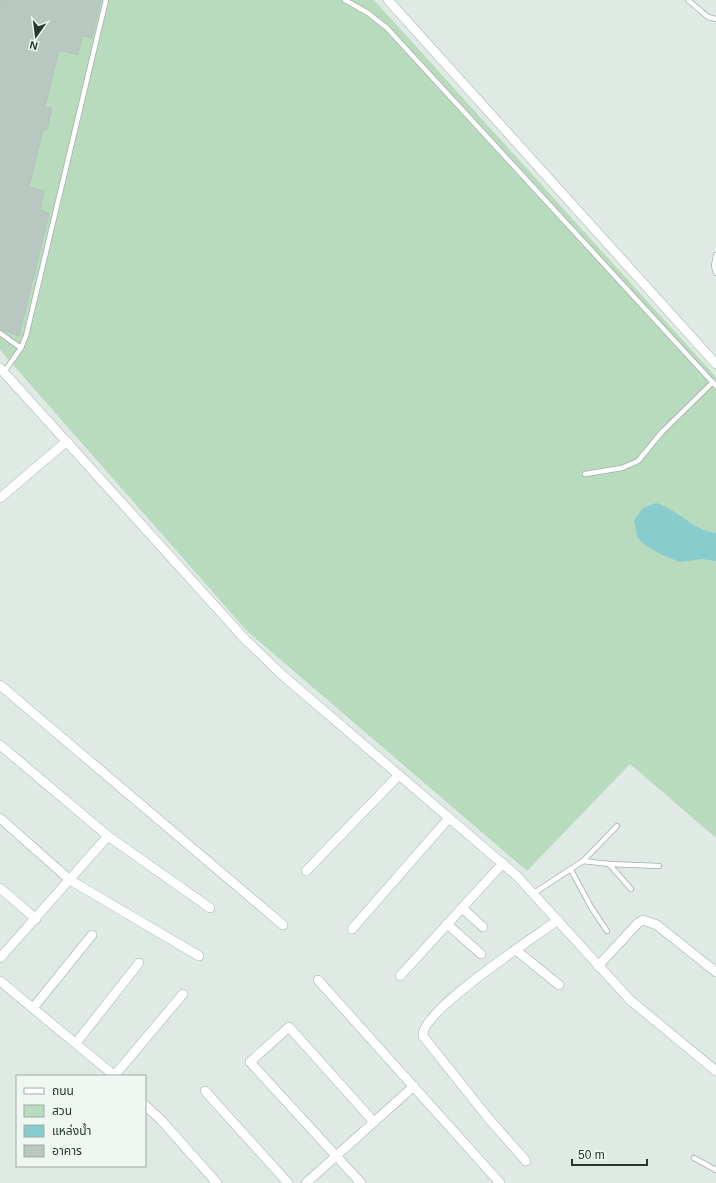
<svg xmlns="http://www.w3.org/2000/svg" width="716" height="1183" viewBox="0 0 716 1183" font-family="Helvetica,'Noto Sans Thai',sans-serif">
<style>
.green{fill:#b9dbbd}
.water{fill:#89ccce}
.building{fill:#b8c7bf;stroke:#b2c3ba}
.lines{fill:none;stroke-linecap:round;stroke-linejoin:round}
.service-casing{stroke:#a2b1aa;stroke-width:6}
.minor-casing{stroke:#a2b1aa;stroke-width:10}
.service{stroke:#fff;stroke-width:4.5}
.minor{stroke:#fff;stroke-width:9}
</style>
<rect width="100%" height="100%" fill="#dfeae4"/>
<path class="green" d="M 0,0 L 374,0 L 716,377 L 716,838 L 630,764 L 527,871 L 247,631 L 0,350 Z"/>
<path class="water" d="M 656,503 C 677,509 694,531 716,533 L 716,561 L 702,559 L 680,562 L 660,554 L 642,543 L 637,536 L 634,520 L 643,508 Z"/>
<path class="building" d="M 0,0 L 101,0 L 92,38 L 82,36 L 78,55 L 59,50 L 45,107 L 52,108 L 47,130 L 43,129 L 29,187 L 44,191 L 40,210 L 49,213 L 19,336 L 0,329 Z"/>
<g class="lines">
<g class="service-casing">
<g id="service">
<path d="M 345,0 L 368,13 L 387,28 L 716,386"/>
<path d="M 688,0 L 708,17 L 716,19"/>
<path d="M 716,255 L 714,266 L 716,273"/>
<path d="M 0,333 L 21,348"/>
<path d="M 4,372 L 21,348 L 26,336 L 106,0"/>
<path d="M 585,474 L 622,468 L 638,461 L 662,432 L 713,382"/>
<path d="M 583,861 L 617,826"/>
<path d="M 609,864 L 631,889"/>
<path d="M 571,870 L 591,907 L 607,931"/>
<path d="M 534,893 L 583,861 L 609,864 L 659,866"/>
<path d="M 694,1158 L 716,1170"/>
</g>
</g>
<g class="minor-casing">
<g id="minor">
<path d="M 388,0 L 716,364"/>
<path d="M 0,368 L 243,637 L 281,674 L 517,876 L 630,1000 L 716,1071"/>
<path d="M 0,498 L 67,441"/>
<path d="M 0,685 L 283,925"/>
<path d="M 0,745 L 108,836 L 210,908"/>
<path d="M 0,818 L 70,880 L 199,956"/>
<path d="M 306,871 L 399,775"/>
<path d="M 0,888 L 36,919"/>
<path d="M 462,908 L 483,927"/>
<path d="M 447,924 L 481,954"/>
<path d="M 352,929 L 449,818"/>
<path d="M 516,950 L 559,985"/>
<path d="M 0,958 L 108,836"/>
<path d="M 598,966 L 638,923 L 643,920 L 657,925 L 716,972"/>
<path d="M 400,976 L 503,863"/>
<path d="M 318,980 L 500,1183"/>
<path d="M 0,981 L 115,1076"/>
<path d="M 33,1008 L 92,935"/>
<path d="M 76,1043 L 139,963"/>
<path d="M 114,1076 L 183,994"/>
<path d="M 205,1091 L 288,1183"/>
<path d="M 145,1105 L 161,1120 L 217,1183"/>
<path d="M 526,1161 L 489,1119 L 423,1036 C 420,1011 536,936 558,920"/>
<path d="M 306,1183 L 414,1086"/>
<path d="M 361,1183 L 250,1062 L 289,1027 L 374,1122"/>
</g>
</g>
<use href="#service" class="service"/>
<use href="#minor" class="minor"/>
</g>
<rect x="16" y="1075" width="130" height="92" fill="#eff7f2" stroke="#9daba4"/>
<rect x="24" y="1088" width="20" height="6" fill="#ffffff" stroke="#9daba4"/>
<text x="52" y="1095" font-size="12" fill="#21392f">ถนน</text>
<rect x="24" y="1105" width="20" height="12" fill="#b9dbbd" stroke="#9daba4"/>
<text x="52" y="1115" font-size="12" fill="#21392f">สวน</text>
<rect x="24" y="1125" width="20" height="12" fill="#89ccce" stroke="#9daba4"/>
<text x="52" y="1135" font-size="12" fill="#21392f">แหล่งน้ำ</text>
<rect x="24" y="1145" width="20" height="12" fill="#b8c7bf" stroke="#9daba4"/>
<text x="52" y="1155" font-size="12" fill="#21392f">อาคาร</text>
<g transform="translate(36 36) rotate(194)" stroke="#eff7f2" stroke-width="3" paint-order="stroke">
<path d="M0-3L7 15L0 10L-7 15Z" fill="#21392f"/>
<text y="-6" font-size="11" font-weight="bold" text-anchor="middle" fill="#21392f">N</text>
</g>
<path d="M572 1159v6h75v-6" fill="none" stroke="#21392f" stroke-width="2"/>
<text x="578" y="1159" font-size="12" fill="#21392f" stroke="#eff7f2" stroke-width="3" paint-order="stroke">50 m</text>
</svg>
